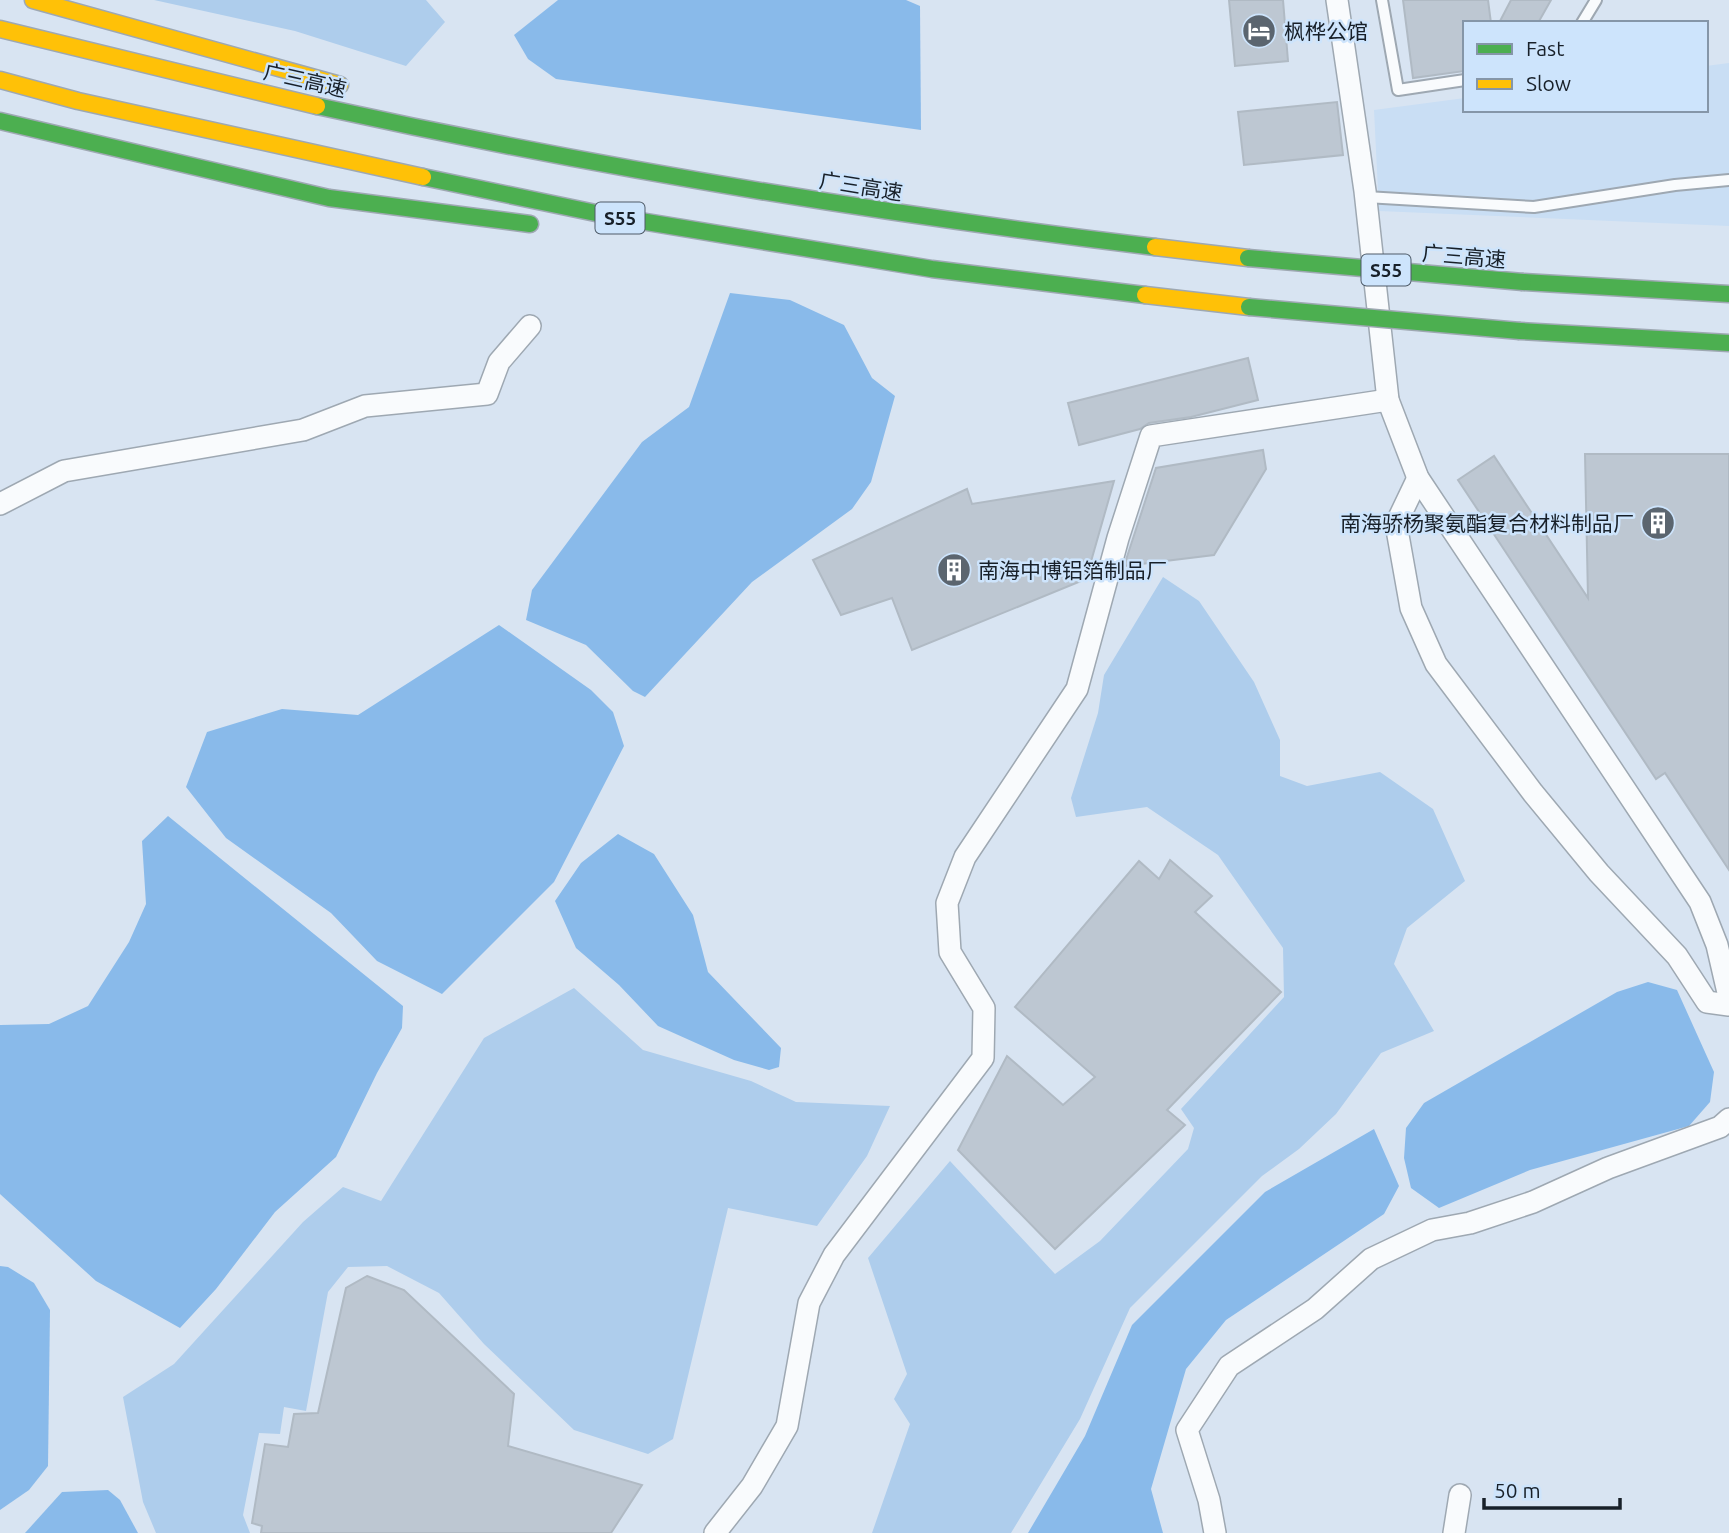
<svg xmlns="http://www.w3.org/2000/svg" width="1729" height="1533" viewBox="0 0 1729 1533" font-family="Ubuntu,'Noto Sans SC',sans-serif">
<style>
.built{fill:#c9def4}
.green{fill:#aecdec}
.water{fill:#89baea}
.building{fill:#bdc7d2;stroke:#b0bac4;stroke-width:2}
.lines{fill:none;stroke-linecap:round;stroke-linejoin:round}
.lane-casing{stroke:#9ea8b2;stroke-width:14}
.street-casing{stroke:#9ea8b2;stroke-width:24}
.fast-casing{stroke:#9ea8b2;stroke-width:19}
.slow-casing{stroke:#9ea8b2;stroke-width:19}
.lane{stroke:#f9fbfd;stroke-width:10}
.street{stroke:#f9fbfd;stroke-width:21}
.fast{stroke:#4caf50;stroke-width:16}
.slow{stroke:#ffc107;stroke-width:16}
.fast-bridge-casing{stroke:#9ea8b2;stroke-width:19;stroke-linecap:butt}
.fast-bridge{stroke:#4caf50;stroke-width:16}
.labels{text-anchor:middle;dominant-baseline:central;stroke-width:5;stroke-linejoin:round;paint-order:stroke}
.shield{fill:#cde4fc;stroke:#4e5b68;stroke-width:2}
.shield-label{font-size:19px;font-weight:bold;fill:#182029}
.poi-label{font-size:21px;fill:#182029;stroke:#cde4fc;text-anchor:start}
.street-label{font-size:21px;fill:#182029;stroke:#cde4fc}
</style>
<rect width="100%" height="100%" fill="#d8e4f2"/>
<path class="built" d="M 1729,63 L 1729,226 L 1379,211 L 1374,110 L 1465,98 L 1465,110 L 1706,110 L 1706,66 Z"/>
<g class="green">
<path d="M 154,0 L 426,0 L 445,22 L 406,66 L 295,31 Z"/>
<path d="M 1163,577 L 1199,601 L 1254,682 L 1280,740 L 1280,776 L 1307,786 L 1380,772 L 1433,809 L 1465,881 L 1407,928 L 1394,964 L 1434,1031 L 1381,1053 L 1336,1114 L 1299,1149 L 1262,1176 L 1130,1308 L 1080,1419 L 1011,1533 L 872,1533 L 910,1424 L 894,1399 L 907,1374 L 868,1258 L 950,1161 L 1055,1274 L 1100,1241 L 1188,1149 L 1194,1128 L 1181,1109 L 1284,997 L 1283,948 L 1218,855 L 1147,807 L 1076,817 L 1071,798 L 1098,713 L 1104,675 Z"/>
<path d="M 574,988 L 643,1050 L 751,1081 L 796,1102 L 890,1106 L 867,1156 L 817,1226 L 728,1208 L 673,1439 L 648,1454 L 574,1430 L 484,1344 L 439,1293 L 387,1266 L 348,1267 L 328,1292 L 306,1411 L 284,1407 L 280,1434 L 259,1433 L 243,1515 L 250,1533 L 156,1533 L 143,1502 L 123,1397 L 174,1364 L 303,1222 L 343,1187 L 381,1201 L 484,1038 Z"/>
</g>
<g class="water">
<path d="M 558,0 L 906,0 L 920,6 L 921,130 L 556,79 L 528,59 L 514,35 Z"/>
<path d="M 730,293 L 790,300 L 844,325 L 872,378 L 895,396 L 871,482 L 852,509 L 752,582 L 645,697 L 633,691 L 586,645 L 526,620 L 532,590 L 642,442 L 689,407 Z"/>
<path d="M 499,625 L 591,690 L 613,712 L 624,746 L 554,882 L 442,994 L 377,961 L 331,913 L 226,838 L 186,787 L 207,732 L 282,709 L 358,715 Z"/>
<path d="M 168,816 L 403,1006 L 402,1028 L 377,1073 L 336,1157 L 275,1212 L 216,1289 L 180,1328 L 96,1281 L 0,1194 L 0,1025 L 49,1024 L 88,1006 L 129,942 L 146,904 L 142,841 Z"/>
<path d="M 618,834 L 654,854 L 693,915 L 708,972 L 781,1048 L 779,1067 L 769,1070 L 734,1060 L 658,1026 L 619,985 L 576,948 L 555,901 L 581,863 Z"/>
<path d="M 1648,982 L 1677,990 L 1714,1072 L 1710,1102 L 1689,1126 L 1530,1170 L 1439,1208 L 1411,1188 L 1404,1158 L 1406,1128 L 1424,1103 L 1617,992 Z"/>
<path d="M 1374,1129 L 1399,1186 L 1384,1214 L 1226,1320 L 1186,1369 L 1151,1489 L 1163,1533 L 1028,1533 L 1085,1436 L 1132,1325 L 1265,1192 Z"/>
<path d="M 0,1266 L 8,1267 L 34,1283 L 50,1310 L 48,1466 L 29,1490 L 0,1510 Z"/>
<path d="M 108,1490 L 120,1500 L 138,1533 L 25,1533 L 62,1492 Z"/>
</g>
<g class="building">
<path d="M 1229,0 L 1283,0 L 1288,61 L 1235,66 Z"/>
<path d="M 1403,0 L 1488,0 L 1491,23 L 1465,23 L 1465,71 L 1413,78 Z"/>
<path d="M 1511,0 L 1551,0 L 1538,23 L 1499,23 Z"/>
<path d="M 1337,102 L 1343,155 L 1244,165 L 1238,112 Z"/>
<path d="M 1248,358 L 1258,400 L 1191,417 L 1149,423 L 1140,429 L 1079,445 L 1068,403 Z"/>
<path d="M 1263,450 L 1266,469 L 1214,555 L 1124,566 L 1156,468 Z"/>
<path d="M 1585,454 L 1729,454 L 1729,870 L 1665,773 L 1656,779 L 1458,480 L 1494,456 L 1588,598 Z"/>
<path d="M 1114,481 L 1086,579 L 912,650 L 892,598 L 841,615 L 813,560 L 967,489 L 972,504 Z"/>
<path d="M 1170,860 L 1212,896 L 1195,912 L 1281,992 L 1167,1110 L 1185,1125 L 1055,1249 L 958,1150 L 1007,1056 L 1063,1105 L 1095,1077 L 1015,1007 L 1139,861 L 1159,879 Z"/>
<path d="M 367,1276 L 404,1290 L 514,1394 L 508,1446 L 642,1485 L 611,1533 L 261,1533 L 262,1526 L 252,1523 L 265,1444 L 288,1447 L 294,1414 L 318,1413 L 346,1288 Z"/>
</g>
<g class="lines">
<g class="lane-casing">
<g id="lane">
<path d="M 1382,0 L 1398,90 L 1465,80"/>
<path d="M 1582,23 L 1596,0"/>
<path d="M 1366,197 L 1534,207 L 1675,185 L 1729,180"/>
</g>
</g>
<g class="street-casing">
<g id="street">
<path d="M 1337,0 L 1365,191 L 1388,400 L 1418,478 L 1700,902 L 1717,945 L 1729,997"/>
<path d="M 1418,478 L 1396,524 L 1411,608 L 1436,664 L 1533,793 L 1599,873 L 1677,956 L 1707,1002 L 1729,1005"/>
<path d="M 0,504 L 64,471 L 303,430 L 365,406 L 487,394 L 499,362 L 530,326"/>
<path d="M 715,1533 L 752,1486 L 787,1426 L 809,1303 L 834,1255 L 983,1058 L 984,1008 L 950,952 L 947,903 L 965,857 L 1077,689 L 1118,538 L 1151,436 L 1388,400"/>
<path d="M 1215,1533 L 1209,1500 L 1187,1430 L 1229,1366 L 1315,1309 L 1371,1259 L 1432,1230 L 1470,1223 L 1533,1202 L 1608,1168 L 1720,1127 L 1729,1119"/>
<path d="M 1454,1533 L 1460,1495"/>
</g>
</g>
<g class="fast-casing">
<g id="fast">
<path d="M 317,106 C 594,167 873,213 1155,247"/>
<path d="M 0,121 L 329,198 L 530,224"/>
<path d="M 423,177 L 610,216 L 932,269 L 1145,295"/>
<path d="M 1523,282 L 1729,294"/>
<path d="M 1520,331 L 1729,343"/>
</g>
</g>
<g class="slow-casing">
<g id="slow">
<path d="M 33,0 L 340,85"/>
<path d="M 0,29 L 317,106"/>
<path d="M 0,80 L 78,101 L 423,177"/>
<path d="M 1155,247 L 1248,258"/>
<path d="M 1145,295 L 1249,307"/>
</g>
</g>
<use href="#lane" class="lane"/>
<use href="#street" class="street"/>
<use href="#fast" class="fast"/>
<use href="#slow" class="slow"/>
<g class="fast-bridge-casing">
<g id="fast-bridge">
<path d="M 1248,258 L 1523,282"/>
<path d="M 1249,307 L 1520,331"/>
</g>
</g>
<use href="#fast-bridge" class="fast-bridge"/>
</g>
<defs>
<g id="hotel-disc" transform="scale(1.75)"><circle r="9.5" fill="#5b656f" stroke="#cde4fc"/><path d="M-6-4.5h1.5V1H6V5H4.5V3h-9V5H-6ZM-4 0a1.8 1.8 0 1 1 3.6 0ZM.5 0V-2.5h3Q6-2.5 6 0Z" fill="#fff"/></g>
<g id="building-disc" transform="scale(1.75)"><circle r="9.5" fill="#5b656f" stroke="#cde4fc"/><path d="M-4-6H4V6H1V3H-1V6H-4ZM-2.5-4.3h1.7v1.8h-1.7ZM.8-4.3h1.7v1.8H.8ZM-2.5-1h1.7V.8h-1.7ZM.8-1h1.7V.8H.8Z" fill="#fff"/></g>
</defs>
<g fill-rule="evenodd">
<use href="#hotel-disc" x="1259" y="31"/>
<use href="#building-disc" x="1658" y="523"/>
<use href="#building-disc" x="954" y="570"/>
</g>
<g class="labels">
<g class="shield">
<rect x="595.5" y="202.5" width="49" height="31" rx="5"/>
<rect x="1361.5" y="254.5" width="49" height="31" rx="5"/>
</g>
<g class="shield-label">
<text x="620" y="218">S55</text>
<text x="1386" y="270">S55</text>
</g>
<g class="poi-label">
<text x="1284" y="31">枫桦公馆</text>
<text x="1634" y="523" text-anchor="end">南海骄杨聚氨酯复合材料制品厂</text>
<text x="978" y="570">南海中博铝箔制品厂</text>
</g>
<g class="street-label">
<text transform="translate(305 80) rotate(13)">广三高速</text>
<text transform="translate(861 186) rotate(9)">广三高速</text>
<text transform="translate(1464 256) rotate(5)">广三高速</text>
</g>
</g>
<rect x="1463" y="21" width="245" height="91" fill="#cde4fc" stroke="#8596a8" stroke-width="2"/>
<rect x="1477" y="44" width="35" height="10" fill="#4caf50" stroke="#8596a8" stroke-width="2"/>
<text x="1526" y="56" font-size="21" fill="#182029">Fast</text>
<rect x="1477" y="79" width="35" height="10" fill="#ffc107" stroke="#8596a8" stroke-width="2"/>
<text x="1526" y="91" font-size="21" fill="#182029">Slow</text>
<path d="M1484 1498v10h136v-10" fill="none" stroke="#182029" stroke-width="3.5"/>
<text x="1494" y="1498" font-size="21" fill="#182029" stroke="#cde4fc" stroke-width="5" paint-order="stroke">50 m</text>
</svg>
